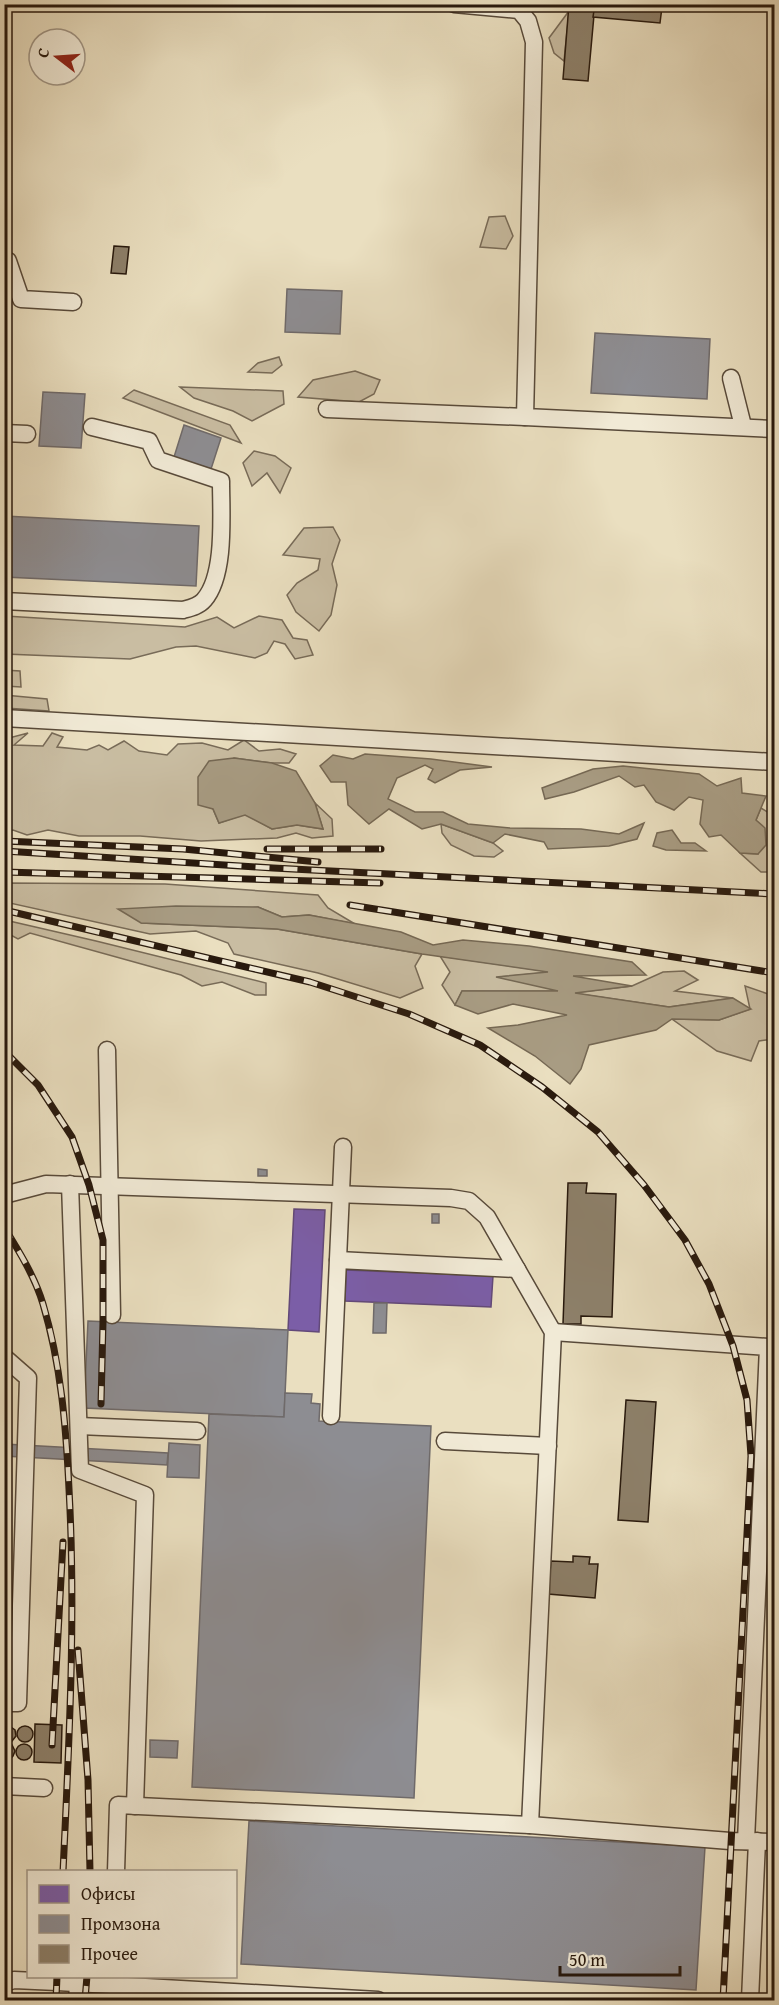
<svg xmlns="http://www.w3.org/2000/svg" width="779" height="2005" viewBox="0 0 779 2005" font-family="'Gentium Book Plus',serif">
<style>
.green{fill:#c9bda2;stroke:#786b58;stroke-width:1.5}
.water{fill:#a89c83;stroke:#756854;stroke-width:1.5}
.offices{fill:#7b5ea7;stroke:#624979;stroke-width:1.5}
.industry{fill:#8d8d92;stroke:#6f6a6a;stroke-width:1.5}
.building{fill:#8d806a;stroke:#28190d;stroke-width:1.5}
.lines{fill:none;stroke-linecap:round;stroke-linejoin:round}
.minor-casing{stroke:#584a3a;stroke-width:19}
.minor{stroke:#f1ead6;stroke-width:16}
.rail-casing{stroke:#28190d;stroke-width:7}
.rail{stroke:#f1ead6;stroke-width:4.5;stroke-dasharray:14;stroke-linecap:butt}
</style>
<rect width="100%" height="100%" fill="#eadfc0"/>
<filter id="stains"><feTurbulence type="fractalNoise" baseFrequency=".00333" numOctaves="4"/><feColorMatrix values="0 0 0 0 .2 0 0 0 0 .09 0 0 0 0 .02 0 0 0 .5 -.17"/></filter>
<radialGradient id="worn" r=".72"><stop offset=".6" stop-color="#630" stop-opacity="0"/><stop offset="1" stop-color="#630" stop-opacity=".3"/></radialGradient>
<g class="green">
<path d="M 569,11 L 564,61 L 554,53 L 549,38 Z"/>
<path d="M 505,216 L 513,236 L 506,249 L 480,247 L 489,217 Z"/>
<path d="M 279,357 L 282,365 L 272,373 L 248,372 L 258,363 Z"/>
<path d="M 355,371 L 380,380 L 374,394 L 359,402 L 298,397 L 313,380 Z"/>
<path d="M 180,387 L 283,391 L 284,404 L 252,421 L 233,411 L 194,398 Z"/>
<path d="M 134,390 L 230,425 L 241,443 L 123,398 Z"/>
<path d="M 254,451 L 275,456 L 291,468 L 280,493 L 267,473 L 252,486 L 243,463 Z"/>
<path d="M 333,527 L 340,540 L 332,564 L 337,585 L 331,615 L 319,631 L 296,612 L 287,595 L 297,583 L 318,570 L 320,559 L 283,555 L 304,528 Z"/>
<path d="M 5,616 L 185,627 L 217,617 L 234,628 L 259,616 L 282,620 L 293,638 L 307,640 L 313,655 L 295,659 L 285,644 L 274,641 L 267,653 L 255,658 L 196,646 L 176,647 L 130,659 L 5,654 Z"/>
<path d="M 4,670 L 20,671 L 21,687 L 5,686 Z"/>
<path d="M 4,695 L 47,699 L 49,711 L 5,708 Z"/>
<path d="M 28,733 L 14,745 L 43,746 L 52,733 L 63,737 L 57,747 L 87,750 L 99,745 L 108,750 L 124,741 L 139,751 L 167,755 L 178,744 L 202,743 L 228,750 L 244,740 L 259,751 L 280,749 L 296,754 L 289,763 L 272,763 L 234,758 L 213,809 L 219,823 L 245,814 L 272,829 L 297,825 L 323,829 L 315,803 L 332,819 L 333,836 L 312,838 L 296,833 L 277,838 L 201,841 L 140,836 L 79,836 L 48,830 L 27,835 L 13,830 L 5,833 L 5,739 Z"/>
<path d="M 761,808 L 774,816 L 774,862 L 768,862 L 768,872 L 761,872 L 740,853 L 758,854 L 756,820 Z"/>
<path d="M 441,824 L 493,843 L 503,851 L 494,857 L 474,856 L 451,845 L 442,833 Z"/>
<path d="M 5,883 L 165,884 L 318,895 L 328,908 L 355,924 L 309,915 L 282,917 L 258,907 L 141,923 L 277,929 L 422,954 L 415,966 L 423,988 L 400,998 L 318,973 L 234,954 L 228,943 L 196,931 L 150,934 L 5,902 Z"/>
<path d="M 5,920 L 96,941 L 266,983 L 266,995 L 255,995 L 222,982 L 202,986 L 181,975 L 30,933 L 18,939 L 5,932 Z"/>
<path d="M 440,956 L 552,972 L 499,977 L 562,991 L 462,991 L 455,1005 L 442,985 L 450,972 Z"/>
<path d="M 684,971 L 698,980 L 675,991 L 733,998 L 669,1007 L 572,993 L 632,986 L 663,972 Z"/>
<path d="M 745,986 L 774,996 L 774,1039 L 759,1041 L 751,1061 L 717,1051 L 672,1019 L 719,1020 L 750,1009 Z"/>
</g>
<g class="water">
<path d="M 365,754 L 431,759 L 492,767 L 460,770 L 435,783 L 428,779 L 433,769 L 425,765 L 397,778 L 388,799 L 415,812 L 443,812 L 468,824 L 510,828 L 581,829 L 619,834 L 644,823 L 637,839 L 609,846 L 548,849 L 544,842 L 505,834 L 493,843 L 441,824 L 422,829 L 389,809 L 369,824 L 348,805 L 346,782 L 331,782 L 320,766 L 333,755 L 353,759 Z"/>
<path d="M 234,758 L 272,763 L 296,771 L 315,803 L 323,829 L 297,825 L 272,829 L 245,815 L 219,823 L 213,809 L 198,805 L 198,777 L 209,761 Z"/>
<path d="M 623,766 L 699,774 L 717,786 L 741,778 L 742,793 L 766,796 L 756,820 L 765,828 L 766,845 L 758,854 L 740,853 L 721,835 L 709,837 L 700,824 L 703,800 L 689,797 L 674,810 L 656,802 L 644,785 L 635,787 L 619,776 L 574,792 L 545,799 L 542,788 L 593,769 Z"/>
<path d="M 672,830 L 681,843 L 695,843 L 706,851 L 666,850 L 653,846 L 657,833 Z"/>
<path d="M 176,906 L 258,907 L 282,917 L 309,915 L 401,932 L 433,945 L 463,940 L 529,946 L 632,962 L 646,975 L 573,976 L 632,986 L 575,993 L 669,1007 L 733,998 L 751,1009 L 719,1020 L 672,1019 L 656,1030 L 589,1045 L 581,1069 L 570,1084 L 535,1056 L 488,1028 L 518,1025 L 567,1015 L 513,1004 L 478,1014 L 455,1005 L 462,991 L 558,991 L 496,977 L 548,972 L 422,954 L 277,929 L 141,923 L 118,909 Z"/>
</g>
<g class="offices">
<path d="M 294,1209 L 325,1210 L 319,1332 L 288,1330 Z"/>
<path d="M 346,1270 L 493,1276 L 491,1307 L 345,1301 Z"/>
</g>
<g class="industry">
<path d="M 287,289 L 342,291 L 340,334 L 285,332 Z"/>
<path d="M 595,333 L 710,339 L 707,399 L 591,393 Z"/>
<path d="M 43,392 L 85,394 L 81,448 L 39,446 Z"/>
<path d="M 184,425 L 221,438 L 211,469 L 174,457 Z"/>
<path d="M 4,516 L 199,526 L 196,586 L 4,577 Z"/>
<rect x="768" y="862" width="6" height="14"/>
<path d="M 258,1169 L 267,1170 L 267,1176 L 258,1176 Z"/>
<rect x="432" y="1214" width="7" height="9"/>
<path d="M 374,1303 L 387,1303 L 386,1333 L 373,1333 Z"/>
<path d="M 88,1321 L 288,1330 L 284,1417 L 84,1408 Z"/>
<path d="M 285,1393 L 312,1394 L 311,1403 L 320,1404 L 319,1421 L 431,1426 L 414,1798 L 192,1787 L 209,1414 L 284,1417 Z"/>
<path d="M 169,1443 L 200,1445 L 199,1478 L 167,1477 Z"/>
<path d="M 4,1444 L 168,1453 L 167,1465 L 4,1456 Z"/>
<path d="M 150,1740 L 178,1741 L 177,1758 L 150,1757 Z"/>
<path d="M 249,1821 L 705,1847 L 696,1990 L 241,1964 Z"/>
</g>
<g class="building">
<path d="M 569,4 L 595,4 L 588,81 L 563,79 Z"/>
<path d="M 595,4 L 662,7 L 660,23 L 593,17 Z"/>
<path d="M 114,246 L 129,247 L 126,274 L 111,273 Z"/>
<path d="M 568,1183 L 587,1183 L 586,1193 L 616,1194 L 612,1317 L 581,1316 L 581,1324 L 563,1324 Z"/>
<path d="M 626,1400 L 656,1402 L 648,1522 L 618,1520 Z"/>
<path d="M 573,1556 L 590,1557 L 589,1564 L 598,1564 L 595,1598 L 548,1594 L 551,1561 L 573,1562 Z"/>
<path d="M 35,1724 L 62,1725 L 61,1763 L 34,1762 Z"/>
<path d="M 8,1725 L 15,1730 L 16,1736 L 12,1741 L 7,1742 L 4,1742 L 4,1726 Z"/>
<circle cx="25" cy="1734" r="8"/>
<path d="M 4,1743 L 12,1745 L 15,1751 L 13,1756 L 9,1760 L 4,1760 Z"/>
<circle cx="24" cy="1752" r="8"/>
</g>
<g class="lines">
<g class="minor-casing">
<g id="minor">
<path d="M 454,4 L 519,10 L 528,21 L 534,42 L 525,417 L 774,429"/>
<path d="M 4,261 L 8,261 L 21,299 L 73,302"/>
<path d="M 731,378 L 743,426"/>
<path d="M 327,409 L 525,417"/>
<path d="M 4,433 L 27,434"/>
<path d="M 4,601 L 183,610 C 190,608 199,606 204,600 C 226,575 221,514 221,481 L 158,460 L 149,441 L 92,427"/>
<path d="M 4,718 L 774,762"/>
<path d="M 107,1050 L 112,1315"/>
<path d="M 70,1184 L 80,1470 L 145,1495 L 135,1806"/>
<path d="M 4,1195 L 46,1184 L 451,1198 L 469,1201 L 487,1217 L 553,1332 L 530,1825"/>
<path d="M 338,1260 L 517,1269"/>
<path d="M 553,1332 L 768,1347 L 746,1841"/>
<path d="M 4,1357 L 28,1378 L 18,1703 L 4,1703"/>
<path d="M 331,1416 L 343,1147"/>
<path d="M 79,1426 L 197,1431"/>
<path d="M 445,1441 L 548,1446"/>
<path d="M 4,1786 L 44,1788"/>
<path d="M 116,1872 L 118,1805 L 530,1825 L 730,1841 L 774,1842"/>
<path d="M 4,1983 L 14,1980 L 57,1982 L 378,2000"/>
<path d="M 77,2000 L 78,1984"/>
<path d="M 750,2000 L 757,1841"/>
</g>
</g>
<use href="#minor" class="minor"/>
<g class="rail-casing">
<g id="rail">
<path d="M 4,841 L 183,849 L 318,862"/>
<path d="M 267,849 L 381,849"/>
<path d="M 4,851 L 273,868 L 774,894"/>
<path d="M 4,872 L 380,883"/>
<path d="M 350,905 L 774,973"/>
<path d="M 4,910 L 310,982 L 409,1014 L 480,1045 L 542,1087 L 598,1132 L 644,1185 L 685,1240 L 709,1284 L 733,1346 L 747,1400 L 751,1456 L 723,2000"/>
<path d="M 4,1051 L 38,1085 L 72,1137 L 89,1185 L 103,1240 L 103,1322 L 101,1404"/>
<path d="M 4,1227 C 19,1251 35,1277 43,1304 C 61,1365 66,1426 69,1489 C 76,1616 69,1744 63,1872"/>
<path d="M 78,1650 L 88,1780 L 90,1872"/>
<path d="M 52,1745 L 63,1542"/>
<path d="M 56,2000 L 57,1976"/>
<path d="M 85,2000 L 87,1976"/>
</g>
</g>
<use href="#rail" class="rail"/>
</g>
<rect width="779" height="2005" fill="none" stroke="#eadfc0" stroke-width="24"/>
<rect x="6" y="6" width="767" height="1993" fill="none" stroke="#28190d" stroke-width="3"/>
<rect x="12" y="12" width="755" height="1981" fill="none" stroke="#28190d" stroke-width="1.5"/>
<rect x="27" y="1870" width="210" height="108" fill="#f1ead6" stroke="#a19686" stroke-width="1.5"/>
<rect x="39" y="1885" width="30" height="18" fill="#7b5ea7" stroke="#a19686" stroke-width="1.5"/>
<text x="81" y="1900" font-size="18" fill="#28190d">Офисы</text>
<rect x="39" y="1915" width="30" height="18" fill="#8d8d92" stroke="#a19686" stroke-width="1.5"/>
<text x="81" y="1930" font-size="18" fill="#28190d">Промзона</text>
<rect x="39" y="1945" width="30" height="18" fill="#8d806a" stroke="#a19686" stroke-width="1.5"/>
<text x="81" y="1960" font-size="18" fill="#28190d">Прочее</text>
<g transform="translate(57 57) rotate(287)"><circle r="28" fill="#f1ead6" stroke="#a19686" stroke-width="1.5"/>
<path d="M0-4.5L10 22L0 15L-10 22Z" fill="#8f2418"/>
<text y="-9" font-size="16" font-weight="bold" text-anchor="middle" fill="#28190d">С</text>
</g>
<path d="M560 1966v9h120v-9" fill="none" stroke="#28190d" stroke-width="3"/>
<text x="569" y="1966" font-size="18" fill="#28190d" stroke="#f1ead6" stroke-width="4.5" paint-order="stroke">50 m</text>
<rect width="100%" height="100%" filter="url(#stains)"/>
<rect width="100%" height="100%" fill="url(#worn)"/>
</svg>
